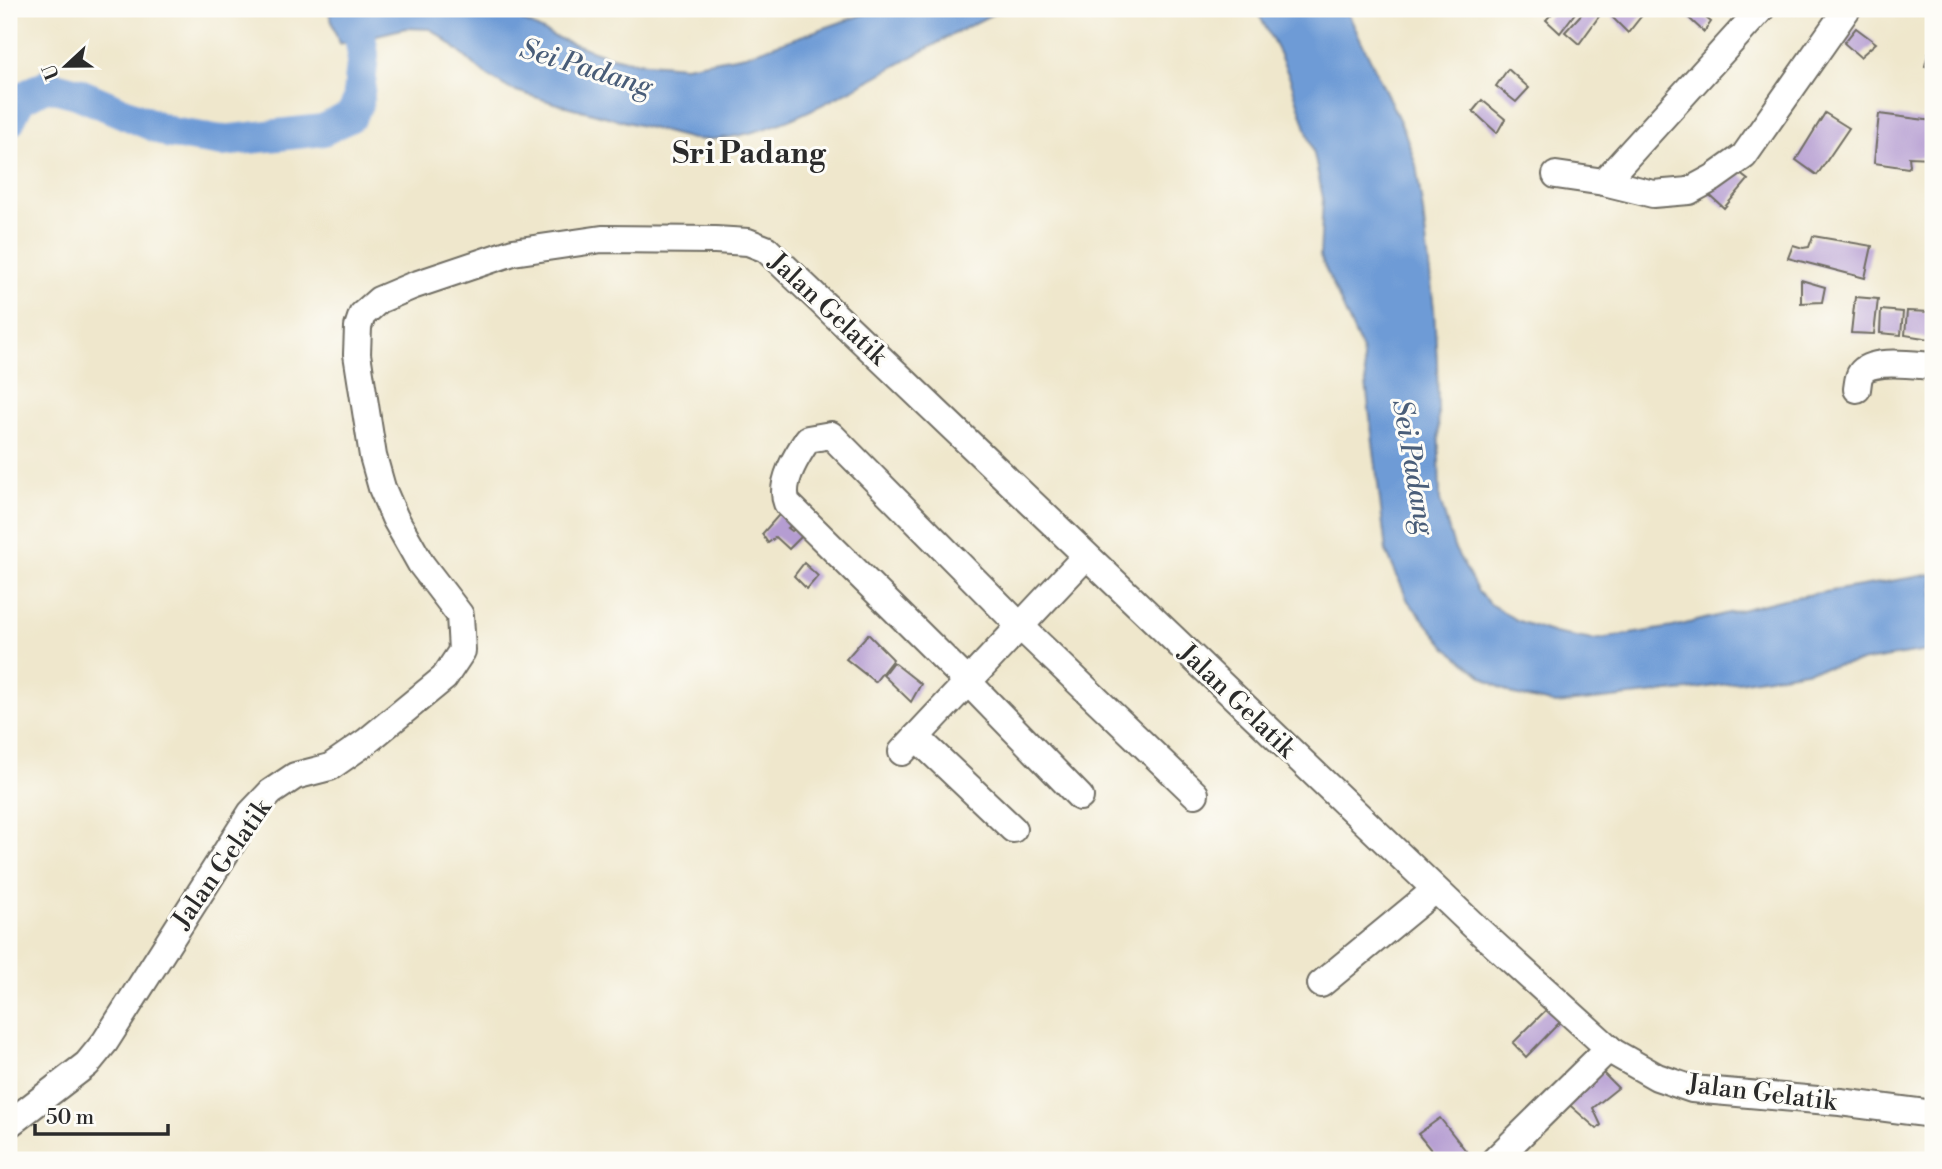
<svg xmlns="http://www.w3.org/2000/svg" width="1942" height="1169" viewBox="0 0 1942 1169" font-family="'Libre Bodoni',serif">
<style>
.water{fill:#6e9bd6;stroke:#4c6380;stroke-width:2}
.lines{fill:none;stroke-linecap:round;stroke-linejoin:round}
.river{stroke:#6e9bd6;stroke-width:32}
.building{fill:#b59dd2}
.minor-casing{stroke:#706d63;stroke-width:30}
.minor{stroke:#fff;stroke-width:26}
.labels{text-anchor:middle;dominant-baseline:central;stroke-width:6;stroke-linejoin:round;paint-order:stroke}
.street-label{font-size:26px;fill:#2b2b2b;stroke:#fdfcf7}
.water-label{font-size:28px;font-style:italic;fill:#495d78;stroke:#fdfcf7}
.quarter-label{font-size:30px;font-weight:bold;fill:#2b2b2b;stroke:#fdfcf7}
</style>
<rect width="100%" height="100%" fill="#fdfcf7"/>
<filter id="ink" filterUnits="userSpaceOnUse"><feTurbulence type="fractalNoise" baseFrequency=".0143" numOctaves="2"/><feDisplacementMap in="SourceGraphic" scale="14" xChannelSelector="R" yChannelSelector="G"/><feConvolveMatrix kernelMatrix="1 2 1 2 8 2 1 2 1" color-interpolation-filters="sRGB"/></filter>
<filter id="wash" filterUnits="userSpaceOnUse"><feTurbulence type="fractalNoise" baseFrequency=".00686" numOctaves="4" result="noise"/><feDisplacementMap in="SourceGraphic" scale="28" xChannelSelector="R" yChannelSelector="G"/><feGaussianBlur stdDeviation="1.57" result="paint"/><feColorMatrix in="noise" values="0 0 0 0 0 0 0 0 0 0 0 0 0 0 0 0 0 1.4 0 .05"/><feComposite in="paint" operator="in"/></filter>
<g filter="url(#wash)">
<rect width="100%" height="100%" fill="#efe7cc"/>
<g class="water">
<path d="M 328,9 L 505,9 L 525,22 L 555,37 L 607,56 L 635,62 L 685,66 L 746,55 L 879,9 L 1003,9 C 961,29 920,53 879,75 C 825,104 755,144 692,139 L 554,103 L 510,89 L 485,74 L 442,37 L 430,29 L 406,28 L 339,44 Z"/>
<path d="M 1256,9 L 1346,9 L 1404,130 L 1416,165 L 1423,212 L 1434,309 L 1437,362 L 1440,500 L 1454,547 L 1478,592 L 1489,603 L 1516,620 L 1554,633 L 1593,640 L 1673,627 L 1784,599 L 1933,574 L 1933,650 L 1696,689 L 1556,704 L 1514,695 L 1488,681 L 1447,648 L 1408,601 L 1386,551 L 1362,350 L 1320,256 L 1323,198 L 1314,154 L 1291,81 L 1279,53 Z"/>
</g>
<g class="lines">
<path class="river" d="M 9,121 L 20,99 L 47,85 L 77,93 L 171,133 L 222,141 L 323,130 L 351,116 L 358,102 L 363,55 L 356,9"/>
</g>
<g id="blocks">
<g class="building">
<path d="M 1556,9 L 1578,9 L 1560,33 L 1546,20 Z"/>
<path d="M 1586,9 L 1591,9 L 1600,15 L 1579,44 L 1565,32 Z"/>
<path d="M 1615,9 L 1647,9 L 1628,33 L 1610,15 Z"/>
<path d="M 1679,9 L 1695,9 L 1711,22 L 1704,32 Z"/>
<path d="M 1856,28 L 1876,43 L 1860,57 L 1844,43 Z"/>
<path d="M 1928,54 L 1933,55 L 1933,68 L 1925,66 Z"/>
<path d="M 1508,69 L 1529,88 L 1516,102 L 1496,86 Z"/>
<path d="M 1482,100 L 1505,119 L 1497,133 L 1473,111 Z"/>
<path d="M 1825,113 L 1849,128 L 1817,175 L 1796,160 Z"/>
<path d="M 1879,114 L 1933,121 L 1933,158 L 1909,157 L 1910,166 L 1908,168 L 1874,163 Z"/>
<path d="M 1731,167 L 1748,180 L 1724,208 L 1705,191 Z"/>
<path d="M 1813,236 L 1872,246 L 1865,278 L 1788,258 L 1793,245 L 1803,248 L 1809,247 Z"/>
<path d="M 1801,280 L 1825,287 L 1822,302 L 1801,303 Z"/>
<path d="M 1855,297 L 1878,299 L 1874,334 L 1851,333 Z"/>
<path d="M 1881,310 L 1903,312 L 1901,335 L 1880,333 Z"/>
<path d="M 1907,311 L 1931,312 L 1930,339 L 1905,335 Z"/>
<path d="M 785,508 L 798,520 L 788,528 L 792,531 L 799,526 L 804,534 L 789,549 L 776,537 L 768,543 L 762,534 Z"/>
<path d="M 804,563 L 818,576 L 807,589 L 794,576 Z"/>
<path d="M 868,634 L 893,659 L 875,682 L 846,659 Z"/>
<path d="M 893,662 L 921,684 L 911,702 L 883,675 Z"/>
<path d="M 1549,1007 L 1562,1020 L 1526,1057 L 1513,1043 Z"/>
<path d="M 1598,1068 L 1618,1088 L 1593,1108 L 1601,1125 L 1597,1129 L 1565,1101 Z"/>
<path d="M 1440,1118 L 1470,1156 L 1464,1160 L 1439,1160 L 1418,1134 Z"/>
</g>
</g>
</g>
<g filter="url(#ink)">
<use href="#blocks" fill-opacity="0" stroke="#706d63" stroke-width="2"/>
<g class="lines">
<g class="minor-casing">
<g id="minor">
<path d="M 1556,175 L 1604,182 L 1653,194 L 1689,191 L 1713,178 L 1744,156 L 1847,9"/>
<path d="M 1604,182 L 1761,9"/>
<path d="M 1857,389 C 1858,383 1858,377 1861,373 C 1871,358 1916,365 1933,366"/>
<path d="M 916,737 L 1013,829"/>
<path d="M 902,752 L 1086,556"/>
<path d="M 1080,797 L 968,682 L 787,503 C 779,483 797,455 808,439 L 831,435 L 1020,626 L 1195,794"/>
<path d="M 1321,984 L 1435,890"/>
<path d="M 9,1124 L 87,1064 L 105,1042 L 251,813 L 271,792 L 295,776 L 330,767 L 366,742 L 444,678 L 462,651 L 460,615 L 421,564 L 395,518 L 382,488 L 373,456 L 357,354 L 358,327 L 362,315 L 379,300 L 412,286 L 513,252 L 602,239 L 715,240 L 748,242 L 766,249 L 1474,926 L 1613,1052 L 1657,1077 L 1692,1089 L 1840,1102 L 1933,1114"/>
<path d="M 1495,1160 L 1609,1048"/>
</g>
</g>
<use href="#minor" class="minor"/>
</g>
</g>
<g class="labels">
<g class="street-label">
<text transform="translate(828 309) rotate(43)">Jalan Gelatik</text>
<text transform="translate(1237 701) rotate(44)">Jalan Gelatik</text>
<text transform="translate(222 864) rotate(-55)">Jalan Gelatik</text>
<text transform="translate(1762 1093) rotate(7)">Jalan Gelatik</text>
</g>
<g class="water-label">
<text transform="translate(586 68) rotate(17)">Sei Padang</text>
<text transform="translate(1413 467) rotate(80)">Sei Padang</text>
</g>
<g class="quarter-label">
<text x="749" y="154">Sri Padang</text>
</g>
</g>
<rect width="1942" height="1169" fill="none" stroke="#fdfcf7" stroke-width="35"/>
<g transform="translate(66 66) rotate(248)" stroke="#fdfcf7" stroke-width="5" paint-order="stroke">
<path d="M0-5L12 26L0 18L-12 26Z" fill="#2b2b2b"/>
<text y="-10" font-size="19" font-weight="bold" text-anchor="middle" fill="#2b2b2b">U</text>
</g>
<path d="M35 1124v10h133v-10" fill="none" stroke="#2b2b2b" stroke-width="3.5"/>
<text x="46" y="1124" font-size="21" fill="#2b2b2b" stroke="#fdfcf7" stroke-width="5" paint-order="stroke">50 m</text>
</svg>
